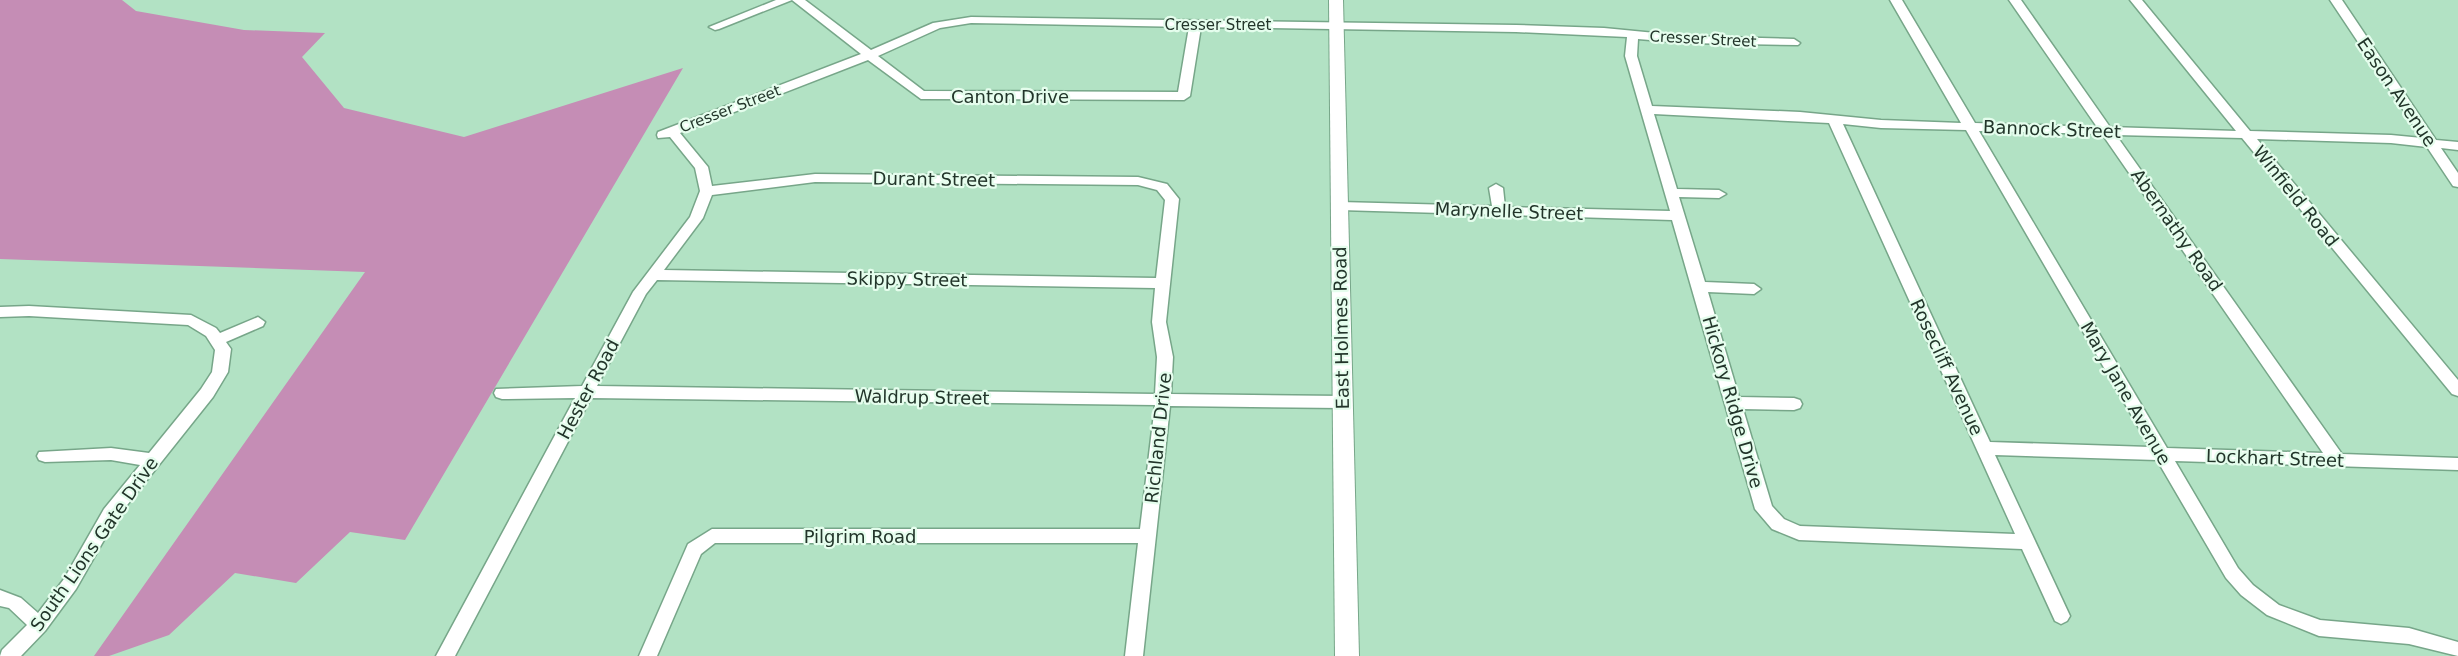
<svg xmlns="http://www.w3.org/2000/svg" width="2458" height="656" viewBox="0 0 2458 656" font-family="'DejaVu Sans',sans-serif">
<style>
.forest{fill:#c58db5}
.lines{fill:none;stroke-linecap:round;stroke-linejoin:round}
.minor-casing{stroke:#77a689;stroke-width:3}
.major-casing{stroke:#77a689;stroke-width:2}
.minor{fill:#fff;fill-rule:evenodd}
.major{fill:#fff;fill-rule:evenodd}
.labels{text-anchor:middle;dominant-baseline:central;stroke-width:4.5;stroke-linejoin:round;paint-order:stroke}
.far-street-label{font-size:15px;fill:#22352a;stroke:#e5fded}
.street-label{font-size:18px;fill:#22352a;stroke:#e5fded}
</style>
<rect width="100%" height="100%" fill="#b2e2c4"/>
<path class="forest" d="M 0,0 L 122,0 L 136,11 L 244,30 L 325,33 L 302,57 L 344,108 L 464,137 L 683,68 L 405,540 L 350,532 L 296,583 L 235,573 L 169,635 L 109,656 L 94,656 L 365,272 L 0,259 Z"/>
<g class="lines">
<g class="minor-casing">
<g id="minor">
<path d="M 776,0 L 792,0 L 719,29 L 715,30 L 709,27 Z"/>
<path d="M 792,0 L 805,0 L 871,50 L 933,23 L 971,17 L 1516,25 L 1604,28 L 1686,36 L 1794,39 L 1800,43 L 1798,45 L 1686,43 L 1638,39 L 1637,56 L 1652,106 L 1800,112 L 1881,120 L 1961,123 L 1890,0 L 1902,0 L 1975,123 L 2097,127 L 2009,0 L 2021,0 L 2110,127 L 2236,131 L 2130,0 L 2142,0 L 2250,131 L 2391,135 L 2422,138 L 2330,0 L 2342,0 L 2436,140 L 2458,142 L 2458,150 L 2441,148 L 2458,173 L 2458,187 L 2453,186 L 2427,147 L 2391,143 L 2257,139 L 2458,380 L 2458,396 L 2452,394 L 2242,138 L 2116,135 L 2342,454 L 2458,458 L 2458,470 L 2175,461 L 2238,568 L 2253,585 L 2279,605 L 2320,620 L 2409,628 L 2458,642 L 2458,656 L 2409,644 L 2319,636 L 2267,615 L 2241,595 L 2226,578 L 2157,460 L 1995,455 L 2070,616 L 2067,621 L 2061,624 L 2055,621 L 2022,549 L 1799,540 L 1772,529 L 1755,509 L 1672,220 L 1340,210 L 1333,206 L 1340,202 L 1492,206 L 1489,188 L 1496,184 L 1503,188 L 1505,207 L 1670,211 L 1625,56 L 1627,37 L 1516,32 L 1201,27 L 1190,96 L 1184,100 L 921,99 L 868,60 L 680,133 L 708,167 L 712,186 L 815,174 L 1138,177 L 1167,184 L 1179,199 L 1166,322 L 1173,357 L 1171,394 L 1342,396 L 1348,398 L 1350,402 L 1348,406 L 1342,408 L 1170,406 L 1143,656 L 1125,656 L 1138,543 L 715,543 L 701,554 L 657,656 L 639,656 L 688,544 L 712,529 L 1140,529 L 1155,405 L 591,398 L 455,656 L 436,656 L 575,398 L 502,399 L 496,397 L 494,393 L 496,389 L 582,386 L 633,292 L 690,217 L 700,191 L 695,168 L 670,137 L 658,138 L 657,135 L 658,132 L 861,54 ZM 971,23 L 1189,27 L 1178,92 L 924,91 L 878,56 L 940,28 ZM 1654,114 L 1829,123 L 2015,534 L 1800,526 L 1784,519 L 1772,506 L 1743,409 L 1794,410 L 1800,408 L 1802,404 L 1800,400 L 1794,398 L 1739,397 L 1708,292 L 1754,294 L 1761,289 L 1754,284 L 1705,282 L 1679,197 L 1719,198 L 1726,194 L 1719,190 L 1677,189 ZM 1843,124 L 1881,128 L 1966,130 L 2150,447 L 1990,442 ZM 1979,131 L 2102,134 L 2323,453 L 2167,448 ZM 815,182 L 1138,185 L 1157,190 L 1165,200 L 1156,278 L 664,270 L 703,218 L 712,195 ZM 657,280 L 1155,288 L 1152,322 L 1157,357 L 1155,394 L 597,386 L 646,294 Z"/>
<path d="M 29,306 L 191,315 L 216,328 L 220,333 L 258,317 L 265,322 L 263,326 L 226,342 L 231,349 L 228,372 L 213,397 L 116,519 L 76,589 L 45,631 L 21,656 L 0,656 L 2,650 L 27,625 L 9,608 L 0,606 L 0,590 L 21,598 L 38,613 L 64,579 L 104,509 L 140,465 L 111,460 L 45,462 L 39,460 L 37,456 L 39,452 L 111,448 L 149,453 L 201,389 L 212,372 L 215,350 L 206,336 L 188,325 L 29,316 L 0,317 L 0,307 Z"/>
</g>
</g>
<g class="major-casing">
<path id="major" d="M 1329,0 L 1343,0 L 1359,656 L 1335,656 Z"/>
</g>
<use href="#minor" class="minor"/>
<use href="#major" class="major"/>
</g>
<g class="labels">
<g class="far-street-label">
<text x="1218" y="25">Cresser Street</text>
<text transform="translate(1703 39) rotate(3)">Cresser Street</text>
<text transform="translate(730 109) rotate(-21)">Cresser Street</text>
</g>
<g class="street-label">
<text transform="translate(2397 92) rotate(56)">Eason Avenue</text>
<text x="1010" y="96">Canton Drive</text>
<text transform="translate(2052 129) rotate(2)">Bannock Street</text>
<text transform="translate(934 179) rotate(1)">Durant Street</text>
<text transform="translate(2296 196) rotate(51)">Winfield Road</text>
<text transform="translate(1509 211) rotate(2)">Marynelle Street</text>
<text transform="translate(2177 230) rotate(55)">Abernathy Road</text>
<text transform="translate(907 279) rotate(1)">Skippy Street</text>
<text transform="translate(1341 328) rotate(-91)">East Holmes Road</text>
<text transform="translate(1947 367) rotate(65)">Rosecliff Avenue</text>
<text transform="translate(588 389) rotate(-62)">Hester Road</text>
<text transform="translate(2126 393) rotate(60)">Mary Jane Avenue</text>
<text transform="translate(922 397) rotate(1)">Waldrup Street</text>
<text transform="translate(1733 402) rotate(74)">Hickory Ridge Drive</text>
<text transform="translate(1158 438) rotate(-84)">Richland Drive</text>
<text transform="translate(2275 458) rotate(2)">Lockhart Street</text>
<text x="860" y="536">Pilgrim Road</text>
<text transform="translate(94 544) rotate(-55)">South Lions Gate Drive</text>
</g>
</g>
</svg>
